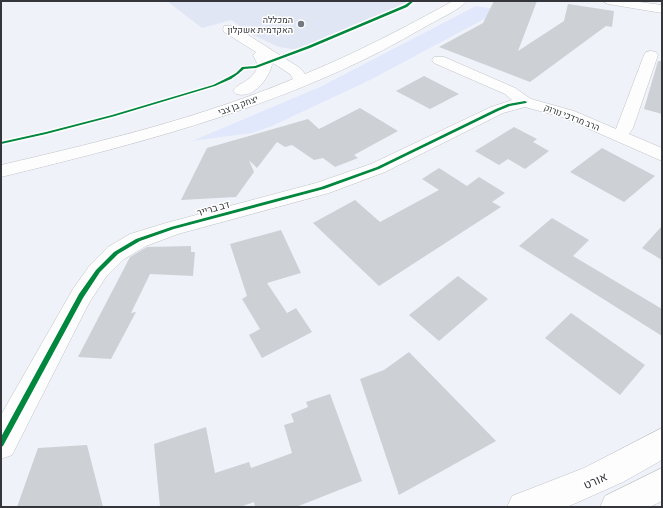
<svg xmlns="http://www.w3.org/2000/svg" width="663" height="508" viewBox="0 0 663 508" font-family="Commissioner,Heebo,sans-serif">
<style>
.built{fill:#e1e6f4}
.green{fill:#e1e8fc}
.building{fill:#cdd0d5}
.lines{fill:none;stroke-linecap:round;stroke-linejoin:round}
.minor-casing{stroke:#c1c3c8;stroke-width:1}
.minor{fill:#fdfdfe;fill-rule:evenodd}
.cycleway-casing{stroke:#fff;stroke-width:3}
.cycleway{fill:#00873e;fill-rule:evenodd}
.poi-dot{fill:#75787e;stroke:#fff;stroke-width:1.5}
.labels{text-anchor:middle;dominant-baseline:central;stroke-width:3;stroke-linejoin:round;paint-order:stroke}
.far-poi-label{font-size:9px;fill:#34363b;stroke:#fff;text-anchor:end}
.far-street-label{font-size:9px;fill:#34363b;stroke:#fff}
.street-label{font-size:10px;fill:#34363b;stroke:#fff}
.near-street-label{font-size:12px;fill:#34363b;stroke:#fff}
</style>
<rect width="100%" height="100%" fill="#eff2f9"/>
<path class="built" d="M 167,1 L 414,1 L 387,15 L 317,44 L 298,50 L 279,47 L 251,34 L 231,20 L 202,28 Z"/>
<path class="green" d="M 476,6 L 501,10 L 370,80 L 272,126 L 252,133 L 192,141 L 320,87 Z"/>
<g class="building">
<path d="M 494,1 L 537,1 L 518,51 L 564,21 L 568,4 L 614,11 L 612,27 L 606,26 L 530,82 L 439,47 L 483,23 Z"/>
<path d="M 658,61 L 662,61 L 662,114 L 644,109 Z"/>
<path d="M 424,76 L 459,94 L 430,109 L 396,91 Z"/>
<path d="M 360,108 L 398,131 L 354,155 L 358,158 L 335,167 L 323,158 L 314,160 L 292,145 L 285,147 L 277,142 L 257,168 L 249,160 L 254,172 L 236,197 L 181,200 L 207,148 L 308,119 L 319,129 Z"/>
<path d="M 514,127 L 537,139 L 533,142 L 549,151 L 525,169 L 508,159 L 499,165 L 475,151 Z"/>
<path d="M 602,148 L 655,176 L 624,202 L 570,172 Z"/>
<path d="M 439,168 L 467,186 L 479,177 L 505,193 L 492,202 L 501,207 L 379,286 L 313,223 L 355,200 L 380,222 L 439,190 L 422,179 Z"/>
<path d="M 552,218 L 589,240 L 573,256 L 662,309 L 662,336 L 519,246 Z"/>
<path d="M 662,226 L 662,260 L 642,248 Z"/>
<path d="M 281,230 L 301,273 L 267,283 L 287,313 L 296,308 L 312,332 L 262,358 L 249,335 L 260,329 L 242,299 L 247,296 L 230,244 Z"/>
<path d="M 191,246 L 191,252 L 195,252 L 193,276 L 150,274 L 131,313 L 136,312 L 111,359 L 78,357 L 130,257 L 147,247 Z"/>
<path d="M 458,276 L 488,299 L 439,341 L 409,315 Z"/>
<path d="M 571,313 L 645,365 L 620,395 L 545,338 Z"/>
<path d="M 409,352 L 496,441 L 399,495 L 360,379 L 384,370 Z"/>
<path d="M 330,394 L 362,481 L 296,507 L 255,507 L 254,502 L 240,507 L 160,507 L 154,444 L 206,427 L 215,473 L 249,462 L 251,468 L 292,453 L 284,425 L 294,422 L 291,414 L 308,407 L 306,402 Z"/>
<path d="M 87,445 L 103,507 L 17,507 L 38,448 Z"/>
</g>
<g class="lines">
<g class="minor-casing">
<g id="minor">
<path d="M 453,1 L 467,1 C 461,9 433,22 423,28 C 294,104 145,142 1,177 L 1,165 C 100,142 200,118 293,79 L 290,74 L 270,61 L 272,65 C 268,80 253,99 236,94 L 233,91 C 241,80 252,83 258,65 L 253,55 L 256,52 L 224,32 L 223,29 L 224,26 L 234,26 L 300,68 L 305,74 C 356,53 404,28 453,1 Z"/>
<path d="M 602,1 L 632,1 L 662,5 L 662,13 L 608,4 Z"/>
<path d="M 651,51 L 656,52 L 658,55 L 633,128 L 629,134 L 662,148 L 662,161 L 562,117 L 525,107 L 503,113 L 385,172 L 329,193 L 178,234 L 146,246 L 124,259 L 106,277 L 89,303 L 12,455 L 1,459 L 1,415 L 73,289 L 90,265 L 108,247 L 130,234 L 166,223 L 316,183 L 371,164 L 491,107 L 512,100 L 505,94 L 434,63 L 432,60 L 434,57 L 444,57 L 515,88 L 531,99 L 574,111 L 616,129 L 644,55 L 646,52 Z"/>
<path d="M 662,428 L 662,460 L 623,482 L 567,507 L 507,507 L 512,496 L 584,468 Z"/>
<path d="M 662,468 L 662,501 L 650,507 L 600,507 L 605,496 Z"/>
</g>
</g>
<use href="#minor" class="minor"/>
<g class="cycleway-casing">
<g id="cycleway">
<path d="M 411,1 L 414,1 L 407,7 L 310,48 L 256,68 L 244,69 L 238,74 L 231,79 L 215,86 L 115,116 L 46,134 L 1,144 L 1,142 L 46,132 L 112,115 L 213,85 L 229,77 L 236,73 L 242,67 L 255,66 L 308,46 L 405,5 Z"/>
<path d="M 525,101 L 527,102 L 526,103 L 510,106 L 498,111 L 379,169 L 324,189 L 174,229 L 140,241 L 118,254 L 100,272 L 83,298 L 3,446 L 1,447 L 1,437 L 79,294 L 96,270 L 114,252 L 136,239 L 171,227 L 321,187 L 377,167 L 496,109 L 508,104 Z"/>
</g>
</g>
<use href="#cycleway" class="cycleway"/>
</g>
<circle class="poi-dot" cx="301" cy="24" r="4"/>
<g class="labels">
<g class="far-poi-label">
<text x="293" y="19">המכללה<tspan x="293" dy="10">האקדמית אשקלון</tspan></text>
</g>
<g class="far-street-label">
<text transform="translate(238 105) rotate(-20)">יצחק בן צבי</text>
<text transform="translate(572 117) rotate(21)">הרב מרדכי נורוק</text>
</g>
<g class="street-label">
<text transform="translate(213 208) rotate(-16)">דב ברייר</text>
</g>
<g class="near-street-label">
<text transform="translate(595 480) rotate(-24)">אורט</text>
</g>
</g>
<rect width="663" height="508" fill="none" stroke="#34363b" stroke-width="4"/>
</svg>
